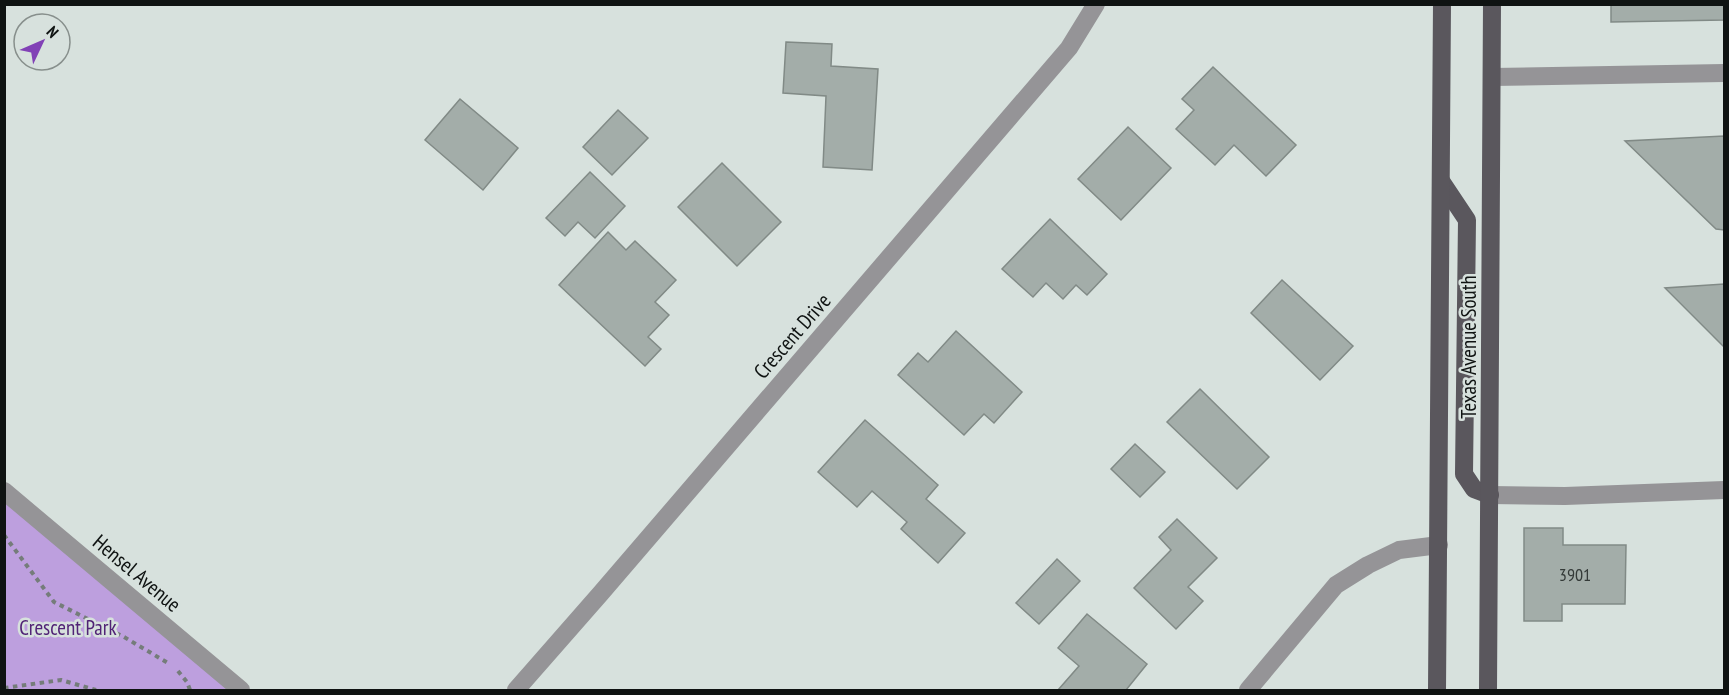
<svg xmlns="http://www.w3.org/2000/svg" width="1729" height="695" viewBox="0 0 1729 695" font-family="'PT Sans Narrow',sans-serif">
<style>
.green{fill:#bd9fde}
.building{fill:#a3ada9;stroke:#818a86;stroke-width:1.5}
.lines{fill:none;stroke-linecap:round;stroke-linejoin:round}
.path{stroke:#757c7a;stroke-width:4;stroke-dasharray:4.5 4.5;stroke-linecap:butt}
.minor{stroke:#959497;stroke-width:18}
.major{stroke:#5a575d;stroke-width:18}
.labels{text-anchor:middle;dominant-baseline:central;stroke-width:5;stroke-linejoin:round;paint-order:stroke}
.number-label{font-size:18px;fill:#343a38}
.street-label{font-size:21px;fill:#0f1312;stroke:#d7e1dd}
.park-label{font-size:21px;fill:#512376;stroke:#d7e1dd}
</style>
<rect width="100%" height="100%" fill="#d7e1dd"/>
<path class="green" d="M 4,491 L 241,690 L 5,690 Z"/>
<g class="building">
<path d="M 1611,4 L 1724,4 L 1724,20 L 1611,22 Z"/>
<path d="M 786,42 L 832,44 L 831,66 L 878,69 L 872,170 L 823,167 L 826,96 L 783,93 Z"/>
<path d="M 1213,67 L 1296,145 L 1266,176 L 1234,145 L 1215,165 L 1176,129 L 1194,110 L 1182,99 Z"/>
<path d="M 460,99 L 518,148 L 483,190 L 425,140 Z"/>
<path d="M 618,110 L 648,138 L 612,175 L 583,147 Z"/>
<path d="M 1128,127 L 1171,168 L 1121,220 L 1078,179 Z"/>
<path d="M 1724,136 L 1724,230 L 1716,229 L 1625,141 Z"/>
<path d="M 722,163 L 781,222 L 737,266 L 678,207 Z"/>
<path d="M 590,172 L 625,206 L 595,238 L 578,222 L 565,236 L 546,218 Z"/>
<path d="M 1050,219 L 1107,274 L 1087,295 L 1076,285 L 1063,299 L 1046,283 L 1033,297 L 1002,269 Z"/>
<path d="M 608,232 L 626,250 L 635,241 L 676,280 L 655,302 L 669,315 L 648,337 L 661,349 L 645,366 L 559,285 Z"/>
<path d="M 1282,280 L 1353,346 L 1320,380 L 1251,313 Z"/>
<path d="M 1724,284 L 1724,347 L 1665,288 Z"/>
<path d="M 956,331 L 1022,392 L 994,423 L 984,414 L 964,435 L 898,375 L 918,353 L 928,362 Z"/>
<path d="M 1200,389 L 1269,457 L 1237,489 L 1167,422 Z"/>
<path d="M 865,420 L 938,485 L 926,499 L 965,533 L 938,563 L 901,529 L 907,522 L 872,491 L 857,507 L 818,472 Z"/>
<path d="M 1135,444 L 1165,472 L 1140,497 L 1111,469 Z"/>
<path d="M 1177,519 L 1217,558 L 1188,587 L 1203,601 L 1176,629 L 1134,588 L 1171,550 L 1159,537 Z"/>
<path d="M 1524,528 L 1563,528 L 1563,545 L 1626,545 L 1625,604 L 1562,604 L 1562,621 L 1524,621 Z"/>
<path d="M 1057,559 L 1080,581 L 1039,624 L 1016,603 Z"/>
<path d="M 1087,614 L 1147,664 L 1126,690 L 1058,690 L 1079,666 L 1058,648 Z"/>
</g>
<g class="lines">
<g class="path">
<path d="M 4,535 L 54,602 L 124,637 L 168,663"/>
<path d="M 178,671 L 187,682 L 190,690"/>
<path d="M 4,688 L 61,680 L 96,690"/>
</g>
<g class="minor">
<path d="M 1492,77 L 1724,73"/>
<path d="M 4,491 L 241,690"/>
<path d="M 1490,495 L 1565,496 L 1724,490"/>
<path d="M 516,690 L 601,593 L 1069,48 L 1096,4"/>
<path d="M 1248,690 L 1336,585 L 1368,565 L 1399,550 L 1439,545"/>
</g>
<g class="major">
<path d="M 1441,181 L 1467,220 L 1464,474 L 1474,489 L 1490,495"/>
<path d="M 1437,690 L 1442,4"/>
<path d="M 1488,690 L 1492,4"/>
</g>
</g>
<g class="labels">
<g class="number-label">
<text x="1575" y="574">3901</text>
</g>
<g class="street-label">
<text transform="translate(792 336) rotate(-49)">Crescent Drive</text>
<text transform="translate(1468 347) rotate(-90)">Texas Avenue South</text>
<text transform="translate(137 573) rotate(40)">Hensel Avenue</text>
</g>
<g class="park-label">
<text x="68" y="627">Crescent Park</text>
</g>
</g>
<rect width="1729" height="695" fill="none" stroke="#0f1312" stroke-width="12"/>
<g transform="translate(42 42) rotate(46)"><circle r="28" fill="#d7e1dd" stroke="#878f8c" stroke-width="1.5"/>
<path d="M0-4.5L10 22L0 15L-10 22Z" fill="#8141b6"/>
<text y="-9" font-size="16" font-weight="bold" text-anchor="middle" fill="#0f1312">N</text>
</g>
</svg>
